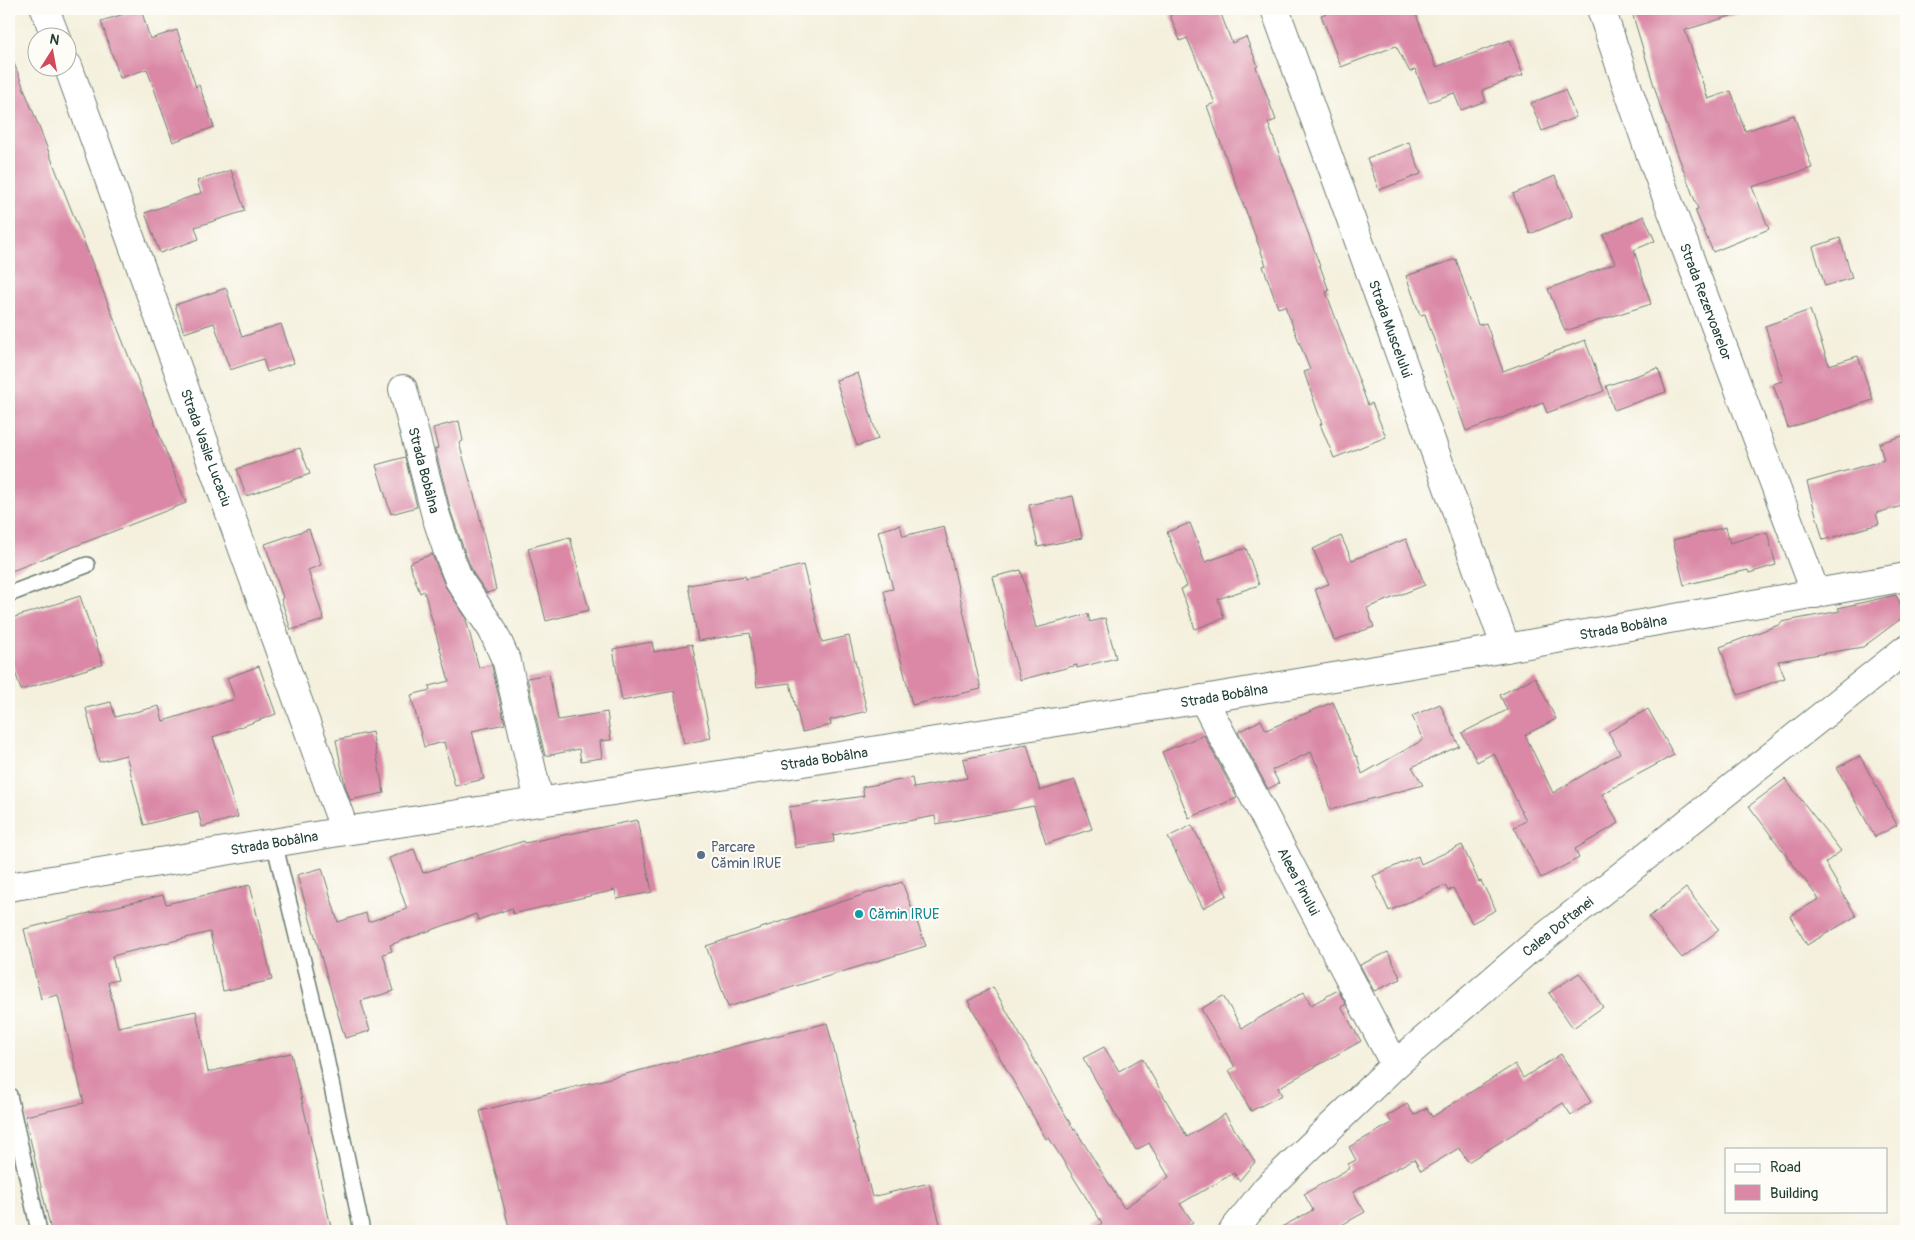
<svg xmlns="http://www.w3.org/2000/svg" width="1915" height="1240" viewBox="0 0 1915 1240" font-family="Pangolin,sans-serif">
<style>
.building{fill:#da88a6}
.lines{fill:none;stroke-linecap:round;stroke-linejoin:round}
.lane-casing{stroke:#6a7c6f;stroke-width:18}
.street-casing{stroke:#6a7c6f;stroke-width:30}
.secondary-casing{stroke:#6a7c6f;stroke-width:30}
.lane{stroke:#fff;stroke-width:15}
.street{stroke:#fff;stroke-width:28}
.secondary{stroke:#fff;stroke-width:28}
.service-dot{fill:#5c6f8a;stroke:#fdfcf7;stroke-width:2}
.culture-dot{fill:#0f9aa8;stroke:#fdfcf7;stroke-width:2}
.labels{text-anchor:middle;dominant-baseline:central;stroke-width:4;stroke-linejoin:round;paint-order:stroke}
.street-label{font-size:14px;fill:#1f3d34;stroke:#fdfcf7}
.service-label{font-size:14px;fill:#4e5e75;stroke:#fdfcf7;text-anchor:start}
.culture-label{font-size:14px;fill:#0d838f;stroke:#fdfcf7;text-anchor:start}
</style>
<rect width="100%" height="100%" fill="#fdfcf7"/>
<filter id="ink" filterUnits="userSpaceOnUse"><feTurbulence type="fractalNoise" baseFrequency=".02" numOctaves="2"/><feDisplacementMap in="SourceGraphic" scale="10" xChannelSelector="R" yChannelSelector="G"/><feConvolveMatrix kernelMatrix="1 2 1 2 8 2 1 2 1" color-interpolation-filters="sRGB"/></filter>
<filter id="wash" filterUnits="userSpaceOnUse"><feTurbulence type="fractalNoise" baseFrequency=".0096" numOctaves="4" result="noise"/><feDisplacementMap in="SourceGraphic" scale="20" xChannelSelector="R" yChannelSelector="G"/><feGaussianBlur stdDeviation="1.12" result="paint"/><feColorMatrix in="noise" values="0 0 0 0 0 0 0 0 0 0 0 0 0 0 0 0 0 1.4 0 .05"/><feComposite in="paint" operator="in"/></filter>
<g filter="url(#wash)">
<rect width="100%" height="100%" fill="#f4f0dd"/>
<g id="blocks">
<g class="building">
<path d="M 141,9 L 150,39 L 177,30 L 196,87 L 199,85 L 214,127 L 173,142 L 147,69 L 120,78 L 101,21 Z"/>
<path d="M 1187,9 L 1219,9 L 1232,43 L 1246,37 L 1258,66 L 1256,67 L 1276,120 L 1268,123 L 1329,291 L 1326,292 L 1368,405 L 1372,403 L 1386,437 L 1334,458 L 1320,424 L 1322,424 L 1304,372 L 1310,370 L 1285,306 L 1278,308 L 1263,266 L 1266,265 L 1207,106 L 1215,103 L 1187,38 L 1180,41 L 1170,15 Z"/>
<path d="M 1338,9 L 1414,9 L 1436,67 L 1510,40 L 1523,75 L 1482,90 L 1486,101 L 1461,110 L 1454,93 L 1429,102 L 1415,69 L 1410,72 L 1396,46 L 1341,67 L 1321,15 Z"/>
<path d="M 1631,9 L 1736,9 L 1737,14 L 1685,30 L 1708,99 L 1731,91 L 1745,131 L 1794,115 L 1812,168 L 1752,187 L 1769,229 L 1713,252 L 1695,210 L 1698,209 L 1661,109 Z"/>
<path d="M 9,53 L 10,53 L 186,503 L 9,572 Z"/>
<path d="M 1565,90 L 1576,117 L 1542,131 L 1531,103 Z"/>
<path d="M 1409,142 L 1421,174 L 1379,190 L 1367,158 Z"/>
<path d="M 231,170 L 245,211 L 195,227 L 199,239 L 160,253 L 145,213 L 201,193 L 197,181 Z"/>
<path d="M 1555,176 L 1573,216 L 1530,234 L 1513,194 Z"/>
<path d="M 1644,216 L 1655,241 L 1634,250 L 1651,304 L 1565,331 L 1548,289 L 1615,263 L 1603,235 Z"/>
<path d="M 1840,238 L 1852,278 L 1825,286 L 1813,247 Z"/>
<path d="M 1456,259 L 1478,325 L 1486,323 L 1503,371 L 1585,340 L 1604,391 L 1547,413 L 1543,403 L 1466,431 L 1425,314 L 1420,315 L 1406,276 Z"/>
<path d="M 226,288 L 242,337 L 281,324 L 294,363 L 267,372 L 263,359 L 230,370 L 214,323 L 184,333 L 175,305 Z"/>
<path d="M 1810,310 L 1829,365 L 1858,356 L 1873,400 L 1788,428 L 1773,384 L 1783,381 L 1765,326 Z"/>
<path d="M 1658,368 L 1666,392 L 1614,410 L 1606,386 Z"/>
<path d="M 858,373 L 878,439 L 857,446 L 836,380 Z"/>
<path d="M 459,421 L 463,441 L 459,443 L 478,509 L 496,590 L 487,593 L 473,573 L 463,547 L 451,512 L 435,449 L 438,448 L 433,428 Z"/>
<path d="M 1906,435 L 1906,505 L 1876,513 L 1879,524 L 1823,540 L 1807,482 L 1884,460 L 1879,443 Z"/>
<path d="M 300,448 L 310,474 L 246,496 L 237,469 Z"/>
<path d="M 405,457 L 417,507 L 391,514 L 376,465 Z"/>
<path d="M 1073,496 L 1082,538 L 1038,547 L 1029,505 Z"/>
<path d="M 1190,523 L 1205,562 L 1246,548 L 1259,585 L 1218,599 L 1224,618 L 1195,629 L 1181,589 L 1187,586 L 1167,532 Z"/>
<path d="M 900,525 L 903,536 L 944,526 L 981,689 L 912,705 L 884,591 L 893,589 L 878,531 Z"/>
<path d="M 1726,527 L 1730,543 L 1767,532 L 1776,565 L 1749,573 L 1748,570 L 1684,585 L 1673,540 Z"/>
<path d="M 309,529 L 321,565 L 308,570 L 324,620 L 291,630 L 281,599 L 283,598 L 265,544 Z"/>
<path d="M 1341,536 L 1352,560 L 1406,539 L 1425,585 L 1367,608 L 1374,627 L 1334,640 L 1315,589 L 1329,584 L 1313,549 Z"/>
<path d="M 570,537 L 589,610 L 546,621 L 528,548 Z"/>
<path d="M 432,554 L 445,586 L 465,616 L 479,668 L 491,665 L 492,667 L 505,724 L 472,731 L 484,779 L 455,786 L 444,742 L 424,747 L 411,695 L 430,690 L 429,686 L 449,681 L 424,591 L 420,593 L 409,563 Z"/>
<path d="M 803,565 L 822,642 L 849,636 L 867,711 L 830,720 L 831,725 L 802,732 L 790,683 L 757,687 L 750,633 L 698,641 L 688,585 L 745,576 L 746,579 Z"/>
<path d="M 1021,570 L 1036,628 L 1088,614 L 1090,622 L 1105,618 L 1116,658 L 1077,668 L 1077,665 L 1020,680 L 993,577 Z"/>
<path d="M 1896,595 L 1906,615 L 1863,647 L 1778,661 L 1785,678 L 1738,695 L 1720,647 L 1781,624 L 1781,622 L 1840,611 L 1838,608 Z"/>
<path d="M 80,596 L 103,664 L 21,690 L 9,654 L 9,619 Z"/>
<path d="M 652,642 L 654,652 L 692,644 L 711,738 L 684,744 L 674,691 L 622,701 L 613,649 Z"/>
<path d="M 259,666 L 276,714 L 213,737 L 238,817 L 202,827 L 198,811 L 144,825 L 126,755 L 99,762 L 86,708 L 111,702 L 115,717 L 159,706 L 163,721 L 235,699 L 227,678 Z"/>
<path d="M 549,674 L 558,720 L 607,712 L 611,740 L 600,741 L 602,758 L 581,761 L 579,749 L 545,756 L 527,678 Z"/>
<path d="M 1535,677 L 1556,719 L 1525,735 L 1553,793 L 1620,753 L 1608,732 L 1648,709 L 1674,755 L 1602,794 L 1619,823 L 1575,849 L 1579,858 L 1541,878 L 1514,827 L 1526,821 L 1494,753 L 1477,762 L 1462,733 L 1507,710 L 1500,695 Z"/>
<path d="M 1333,702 L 1355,756 L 1357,756 L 1362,774 L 1423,740 L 1412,716 L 1440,704 L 1459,746 L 1412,767 L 1423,785 L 1330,810 L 1317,764 L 1316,764 L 1311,752 L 1272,770 L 1279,783 L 1268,789 L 1238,732 L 1261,720 L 1266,730 Z"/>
<path d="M 372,732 L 384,793 L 350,800 L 345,785 L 336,740 Z"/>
<path d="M 1204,735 L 1237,798 L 1189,818 L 1162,752 Z"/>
<path d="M 1027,744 L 1040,791 L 1075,780 L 1092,829 L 1046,844 L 1034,806 L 936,824 L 935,816 L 833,835 L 834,842 L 795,848 L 789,807 L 864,796 L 862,787 L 912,778 L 914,788 L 967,778 L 963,759 L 993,753 Z"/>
<path d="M 1860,756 L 1897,825 L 1875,837 L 1837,768 Z"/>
<path d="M 1785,779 L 1841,851 L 1825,863 L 1856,916 L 1807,945 L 1790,916 L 1819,899 L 1749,806 Z"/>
<path d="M 637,820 L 652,892 L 617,899 L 615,890 L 513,914 L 512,908 L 478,920 L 476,914 L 390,945 L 392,951 L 383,954 L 394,991 L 361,1001 L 370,1031 L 345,1038 L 297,875 L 322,868 L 338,922 L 366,913 L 368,922 L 407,909 L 389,858 L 414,849 L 423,873 L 524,841 L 525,843 Z"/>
<path d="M 1192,825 L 1227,895 L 1203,908 L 1168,837 Z"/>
<path d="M 1462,845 L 1479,882 L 1481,881 L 1496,910 L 1472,923 L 1453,888 L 1448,891 L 1445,885 L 1389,911 L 1373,876 L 1418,856 L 1421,864 Z"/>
<path d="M 902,882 L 926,946 L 728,1007 L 706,946 Z"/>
<path d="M 250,885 L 272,980 L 223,991 L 210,932 L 112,956 L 118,980 L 108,982 L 118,1027 L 196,1011 L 208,1072 L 291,1053 L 332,1231 L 51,1231 L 25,1116 L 84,1103 L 58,995 L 41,999 L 24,929 L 163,895 L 166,904 Z"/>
<path d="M 1686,888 L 1719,930 L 1682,958 L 1649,917 Z"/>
<path d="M 1388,952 L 1401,979 L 1374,991 L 1360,965 Z"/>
<path d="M 1579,973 L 1603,1007 L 1573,1028 L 1549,993 Z"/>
<path d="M 993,987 L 1074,1130 L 1075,1129 L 1124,1208 L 1169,1177 L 1149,1143 L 1136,1150 L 1083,1058 L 1104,1047 L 1119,1071 L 1142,1058 L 1187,1137 L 1225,1114 L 1255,1162 L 1239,1181 L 1234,1173 L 1180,1204 L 1193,1222 L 1180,1231 L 1090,1231 L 1102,1223 L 1049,1138 L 1046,1139 L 968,1001 Z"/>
<path d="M 1338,990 L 1346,1004 L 1341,1007 L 1361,1041 L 1278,1088 L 1282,1095 L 1251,1111 L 1229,1070 L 1235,1067 L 1201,1009 L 1223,996 L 1242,1028 L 1304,992 L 1311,1005 Z"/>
<path d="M 827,1023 L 872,1197 L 929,1183 L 942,1231 L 510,1231 L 480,1111 Z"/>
<path d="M 1561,1054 L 1591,1102 L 1571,1115 L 1563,1103 L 1468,1162 L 1459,1148 L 1421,1171 L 1414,1159 L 1353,1192 L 1365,1212 L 1331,1231 L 1274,1231 L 1313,1210 L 1304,1194 L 1350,1168 L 1348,1164 L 1356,1160 L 1349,1147 L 1392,1123 L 1387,1116 L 1407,1104 L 1414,1115 L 1427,1108 L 1432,1117 L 1515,1064 L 1523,1078 Z"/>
</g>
</g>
</g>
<g filter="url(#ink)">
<use href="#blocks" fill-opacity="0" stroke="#6a7c6f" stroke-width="1"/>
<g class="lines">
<g class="lane-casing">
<g id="lane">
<path d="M 9,594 L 87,565"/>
<path d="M 274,842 L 322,1039 L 362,1231"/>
<path d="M 9,1095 L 39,1231"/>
</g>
</g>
<g class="street-casing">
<g id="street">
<path d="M 45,9 L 56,38"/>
<path id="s1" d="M 1275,9 L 1506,648"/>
<path id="s2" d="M 1601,9 L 1647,145 L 1816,594"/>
<path id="s3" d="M 68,66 L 345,831"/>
<path id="s4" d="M 403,389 L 436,516 L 448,552 L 459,580 L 492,629 L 507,662 L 539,801"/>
<path id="s5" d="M 1203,699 L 1395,1065"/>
</g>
</g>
<g class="secondary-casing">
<g id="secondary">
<path id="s6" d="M 9,887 L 345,831 L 726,774 L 1203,699 L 1506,648 L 1906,577"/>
<path id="s7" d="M 1233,1231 L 1267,1188 L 1395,1065 L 1527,951 L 1906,649"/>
</g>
</g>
<use href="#lane" class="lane"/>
<use href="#street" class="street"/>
<use href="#secondary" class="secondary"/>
</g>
</g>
<circle class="service-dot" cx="701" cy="855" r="5"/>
<circle class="culture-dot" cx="859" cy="914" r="5"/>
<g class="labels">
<g class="street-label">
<text stroke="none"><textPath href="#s2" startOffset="311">Strada Rezervoarelor</textPath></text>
<text stroke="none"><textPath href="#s1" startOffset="340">Strada Muscelului</textPath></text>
<text stroke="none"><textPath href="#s3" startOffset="406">Strada Vasile Lucaciu</textPath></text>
<text stroke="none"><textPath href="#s4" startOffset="84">Strada Bobâlna</textPath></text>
<text stroke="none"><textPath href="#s6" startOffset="1635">Strada Bobâlna</textPath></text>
<text stroke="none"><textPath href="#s6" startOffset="1230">Strada Bobâlna</textPath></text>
<text stroke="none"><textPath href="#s6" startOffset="825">Strada Bobâlna</textPath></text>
<text stroke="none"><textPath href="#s6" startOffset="269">Strada Bobâlna</textPath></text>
<text stroke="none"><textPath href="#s5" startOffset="206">Aleea Pinului</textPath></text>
<text stroke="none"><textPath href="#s7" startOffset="446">Calea Doftanei</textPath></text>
</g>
<g class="service-label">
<text x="711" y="847">Parcare<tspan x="711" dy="16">Cămin IRUE</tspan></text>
</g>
<g class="culture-label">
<text x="869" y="914">Cămin IRUE</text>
</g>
</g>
<rect width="1915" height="1240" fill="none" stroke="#fdfcf7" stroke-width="30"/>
<rect x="1725" y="1148" width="162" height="65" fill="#fdfcf7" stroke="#a4b0a9"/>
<rect x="1735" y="1164" width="25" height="8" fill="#ffffff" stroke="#a4b0a9"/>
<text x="1770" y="1172" font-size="15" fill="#1f3d34">Road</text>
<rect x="1735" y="1185" width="25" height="15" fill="#da88a6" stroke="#a4b0a9"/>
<text x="1770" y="1198" font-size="15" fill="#1f3d34">Building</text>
<g transform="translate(52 52) rotate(11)"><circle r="24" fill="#fdfcf7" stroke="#a4b0a9"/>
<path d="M0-4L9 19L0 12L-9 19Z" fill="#d1495b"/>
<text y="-8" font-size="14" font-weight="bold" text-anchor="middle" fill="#1f3d34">N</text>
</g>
</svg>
